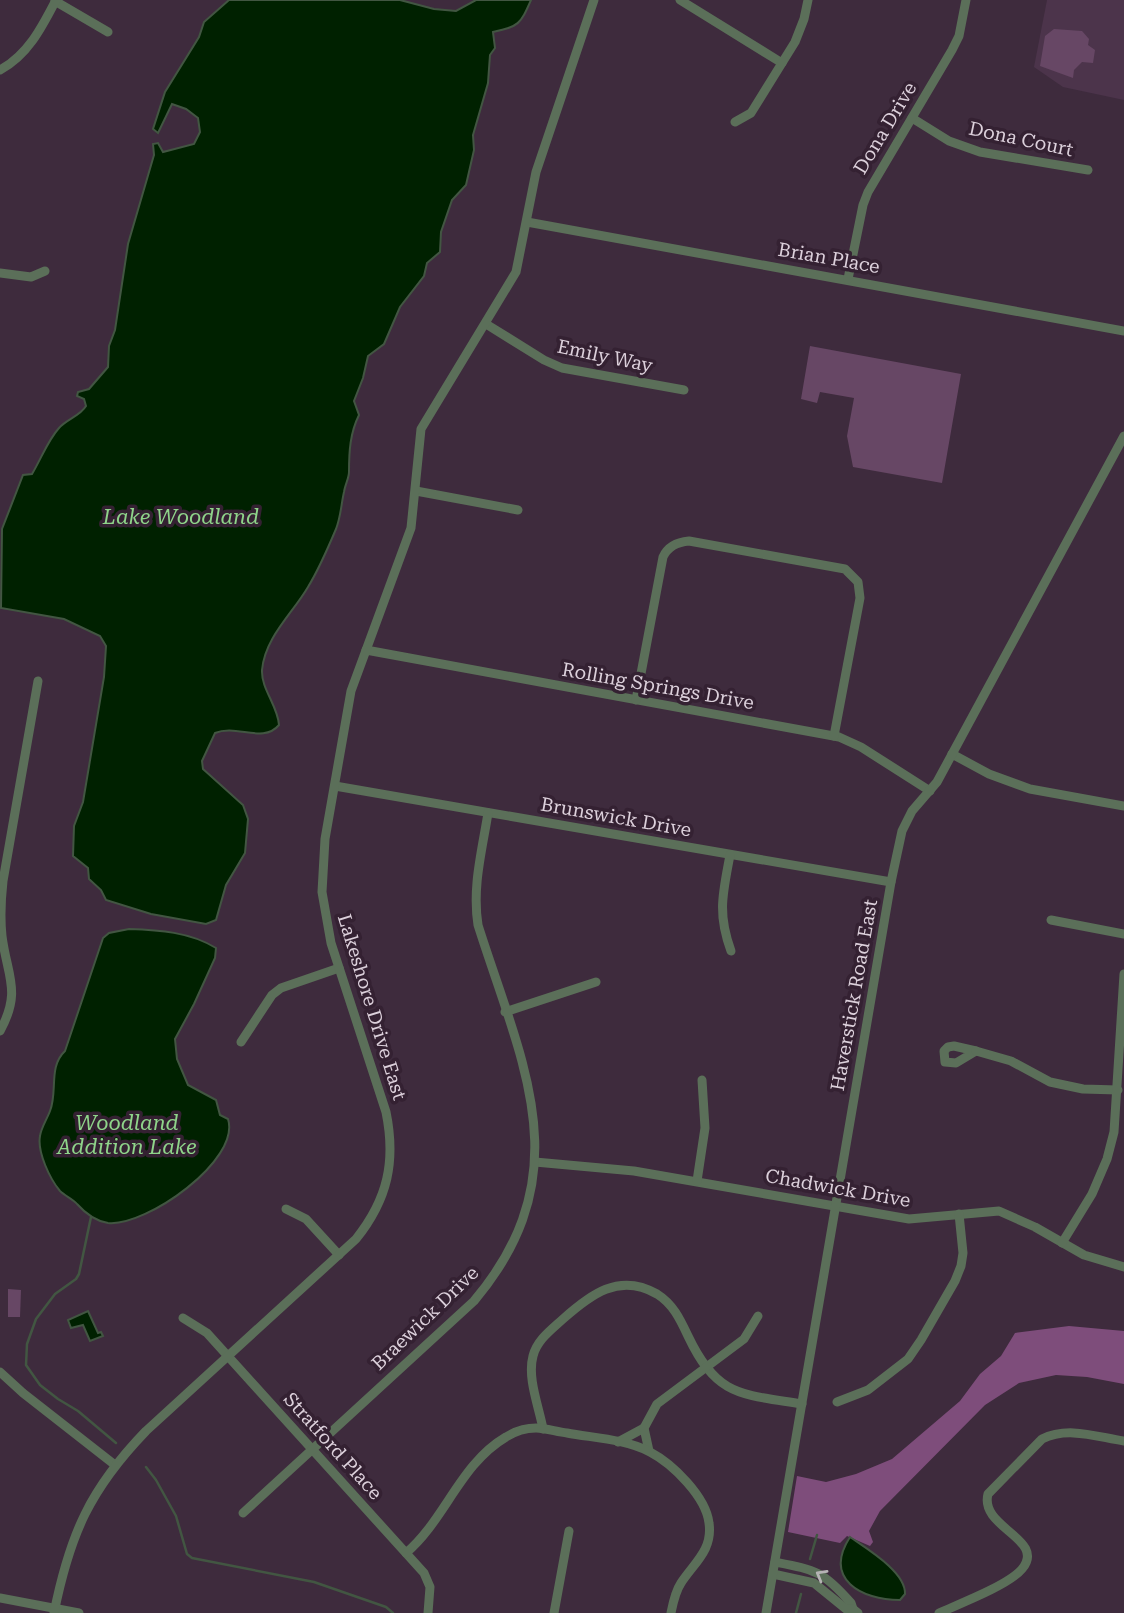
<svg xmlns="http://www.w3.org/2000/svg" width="1124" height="1613" viewBox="0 0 1124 1613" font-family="'Roboto Serif',serif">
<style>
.built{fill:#4c344b}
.green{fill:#674765}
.forest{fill:#7e4d7b}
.water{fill:#002100;stroke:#425642;stroke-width:2}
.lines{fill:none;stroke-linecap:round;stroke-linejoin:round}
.stream{stroke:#425642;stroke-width:2.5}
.minor{stroke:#5b6f59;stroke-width:9}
.oneway{stroke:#b5b3b4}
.labels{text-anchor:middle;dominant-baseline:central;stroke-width:7;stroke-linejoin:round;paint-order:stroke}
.street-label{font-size:19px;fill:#dcd0db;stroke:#342132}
.water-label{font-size:21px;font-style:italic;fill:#8fd48a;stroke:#342132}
</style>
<rect width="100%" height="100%" fill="#3e2b3d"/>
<path class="built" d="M 1047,0 L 1124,0 L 1124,100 L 1063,87 L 1034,67 Z"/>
<g class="green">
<path d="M 1054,29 L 1082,31 L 1089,39 L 1088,45 L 1095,50 L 1093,63 L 1082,62 L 1074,70 L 1073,78 L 1040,66 L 1045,36 Z"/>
<path d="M 810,346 L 961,374 L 942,483 L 853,467 L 847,436 L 854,398 L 820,392 L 817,403 L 801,399 Z"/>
<path d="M 8,1289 L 21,1290 L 20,1317 L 8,1317 Z"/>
</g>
<path class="forest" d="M 1069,1326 L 1124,1331 L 1124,1384 L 1087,1377 L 1056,1375 L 1019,1383 L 985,1405 L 880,1511 L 869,1531 L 873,1542 L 870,1546 L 847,1536 L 840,1543 L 788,1532 L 797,1476 L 826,1482 L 856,1474 L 892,1459 L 960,1401 L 980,1374 L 1001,1356 L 1015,1333 Z"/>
<g class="water">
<path d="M 229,0 L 400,0 L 434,9 L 456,11 L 476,0 L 531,0 C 520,25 519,26 493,32 L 495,48 L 490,55 L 488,83 L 473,135 L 474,150 L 466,185 L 452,200 L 441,232 L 440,252 L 427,263 L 424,276 L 400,307 L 384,344 L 368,356 L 363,378 L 354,401 L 359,415 C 350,433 349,452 349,472 C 349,478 345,485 344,492 C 341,505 341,516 336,529 C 328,548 319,569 308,587 C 293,613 265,637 262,670 C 261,689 278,706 279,725 C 263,744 237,724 215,733 L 202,761 L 203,769 L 243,805 L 248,819 L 245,853 L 226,885 L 216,920 L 206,924 L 151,914 L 106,900 L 101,890 L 89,879 L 88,868 L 73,856 L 74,826 L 83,802 L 104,677 L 106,646 L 100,636 L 64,619 L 1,608 L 2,529 L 23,475 L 32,474 C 41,459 48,440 59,428 C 67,419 80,416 86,406 L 84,399 L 77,396 L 78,392 L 89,389 L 108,367 L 109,346 L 115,330 L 128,244 L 154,155 L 153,144 L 158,143 L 163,152 L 194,144 L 200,132 L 198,118 L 186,109 L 172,104 L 158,133 L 153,129 L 165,92 L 199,37 L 204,22 Z"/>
<path d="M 129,929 C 159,930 190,932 216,948 L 215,958 L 194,1004 L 175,1039 L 177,1059 L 188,1085 L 216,1100 L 220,1115 L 228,1119 C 241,1160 146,1227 108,1223 C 95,1221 85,1213 77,1204 C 73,1199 65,1196 60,1191 C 50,1179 37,1152 40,1136 C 41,1128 47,1119 50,1111 C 58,1091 48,1067 65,1051 L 103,938 L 109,933 Z"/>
<path d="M 88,1311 L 98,1333 L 101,1332 L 103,1336 L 90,1341 L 83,1325 L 71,1328 L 68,1320 Z"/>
<path d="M 850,1537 C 867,1549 906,1572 905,1594 L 900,1600 C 861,1600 823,1579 850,1537 Z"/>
</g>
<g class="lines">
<g class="stream">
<path d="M 91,1217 L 79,1274 L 76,1279 L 55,1294 L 36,1319 L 27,1344 L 26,1365 L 40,1385 L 58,1399 L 78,1411 L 116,1443"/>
<path d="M 146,1467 L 156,1480 L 176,1516 L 187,1554 L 192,1558 L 314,1582 L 386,1607 L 393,1613"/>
<path d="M 810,1559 L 817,1535"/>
<path d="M 796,1613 L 801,1594"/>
</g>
<g class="minor">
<path d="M 680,0 L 782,63"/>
<path d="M 55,1 L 108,32"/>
<path d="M 0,70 C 28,55 42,27 56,0"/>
<path d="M 912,118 L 949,141 L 980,152 L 1088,170"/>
<path d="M 735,122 L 751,113 L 795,42 L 804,19 L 808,0"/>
<path d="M 527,222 L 1124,331"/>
<path d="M 0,273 L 31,277 L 45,271"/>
<path d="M 848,279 L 863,205 L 868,192 L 952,50 L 959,36 L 966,0"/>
<path d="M 486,324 L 544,360 L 562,368 L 684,390"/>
<path d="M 416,491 L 518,510"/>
<path d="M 366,650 L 839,737 L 861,747 L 930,791"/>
<path d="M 636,700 L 663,557 C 668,546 678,542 689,541 L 845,569 L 858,582 L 860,598 L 834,736"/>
<path d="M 952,754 L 989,774 L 1030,789 L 1124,806"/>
<path d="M 335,786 L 891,882"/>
<path d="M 730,855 C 723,893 717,913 731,951"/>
<path d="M 1051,920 L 1124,934"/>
<path d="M 505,1012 L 596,982"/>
<path d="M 0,1031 C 22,991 7,976 2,936 C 0,917 1,899 3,881 L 38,681"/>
<path d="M 241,1042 L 272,995 L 281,988 L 339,968"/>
<path d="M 954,1046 L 976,1051 L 956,1063 L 945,1062 L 944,1051 L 948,1047 Z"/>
<path d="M 976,1051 L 1011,1061 L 1050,1082 L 1083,1089 L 1118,1090"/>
<path d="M 535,1162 L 634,1171 L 909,1219 L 999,1211 L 1035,1227 L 1084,1255 L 1124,1267"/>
<path d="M 697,1181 L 705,1128 L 702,1080"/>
<path d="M 286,1209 L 306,1219 L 339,1255"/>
<path d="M 1062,1243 L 1092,1194 L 1107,1159 L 1114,1132 L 1124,974"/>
<path d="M 183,1318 L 207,1333 L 424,1573 L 430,1587 L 428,1613"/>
<path d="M 0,1372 L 23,1393 L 115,1465"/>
<path d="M 837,1402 L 868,1390 L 908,1359 L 921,1340 L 955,1281 L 961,1266 L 963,1253 L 959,1214"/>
<path d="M 543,1429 C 539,1407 527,1378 533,1356 C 537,1340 551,1330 563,1319 C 590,1295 619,1272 657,1294 C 673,1304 680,1319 688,1336 C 717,1397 740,1394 802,1404"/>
<path d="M 618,1442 L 644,1428"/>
<path d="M 649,1451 L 644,1428 L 657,1404 L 744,1339 L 758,1316"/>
<path d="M 243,1513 L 474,1301 C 582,1173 522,1064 478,925 C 472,887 482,851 488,813"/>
<path d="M 406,1553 C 445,1520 460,1464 506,1437 C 514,1432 526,1428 536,1428 C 546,1428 557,1432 567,1433 C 594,1438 625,1439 650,1452 C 673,1464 706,1497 709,1523 C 713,1550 694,1563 681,1583 C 675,1592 673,1603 671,1613"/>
<path d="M 775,1562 C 816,1570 823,1571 851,1603 L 853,1609"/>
<path d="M 773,1574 L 814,1583 L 846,1609 L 853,1609 L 858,1613"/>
<path d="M 0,1598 L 79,1613"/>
<path d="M 54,1613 C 70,1534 90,1489 146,1431 L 356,1239 C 388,1199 396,1161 386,1112 L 331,943 L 322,892 L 325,839 L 351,691 L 411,528 L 421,429 L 516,272 L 536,172 L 594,0"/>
<path d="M 554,1613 L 569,1531"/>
<path d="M 766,1613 L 891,882 L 902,831 L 912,811 L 937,782 L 1124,436"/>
<path d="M 939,1613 C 959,1604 1009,1585 1022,1569 C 1047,1539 979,1528 988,1494 L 1042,1439 C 1068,1426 1097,1437 1124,1441"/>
</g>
</g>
<defs><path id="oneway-chevron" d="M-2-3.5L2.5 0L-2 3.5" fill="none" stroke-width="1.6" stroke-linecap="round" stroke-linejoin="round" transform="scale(1.75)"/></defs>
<use class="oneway" href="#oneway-chevron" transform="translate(821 1575) rotate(-150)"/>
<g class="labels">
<g class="street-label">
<text transform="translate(885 128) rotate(-59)">Dona Drive</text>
<text transform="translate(1021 139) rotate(12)">Dona Court</text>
<text transform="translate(829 258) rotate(10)">Brian Place</text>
<text transform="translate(605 356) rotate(12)">Emily Way</text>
<text transform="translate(658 686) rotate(10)">Rolling Springs Drive</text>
<text transform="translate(616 817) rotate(10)">Brunswick Drive</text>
<text transform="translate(854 995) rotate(-80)">Haverstick Road East</text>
<text transform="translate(372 1007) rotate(73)">Lakeshore Drive East</text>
<text transform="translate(838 1188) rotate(10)">Chadwick Drive</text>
<text transform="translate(425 1318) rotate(-44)">Braewick Drive</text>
<text transform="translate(333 1446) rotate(48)">Stratford Place</text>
</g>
<g class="water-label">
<text x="181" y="517">Lake Woodland</text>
<text x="127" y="1123">Woodland<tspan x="127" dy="24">Addition Lake</tspan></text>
</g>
</g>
</svg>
